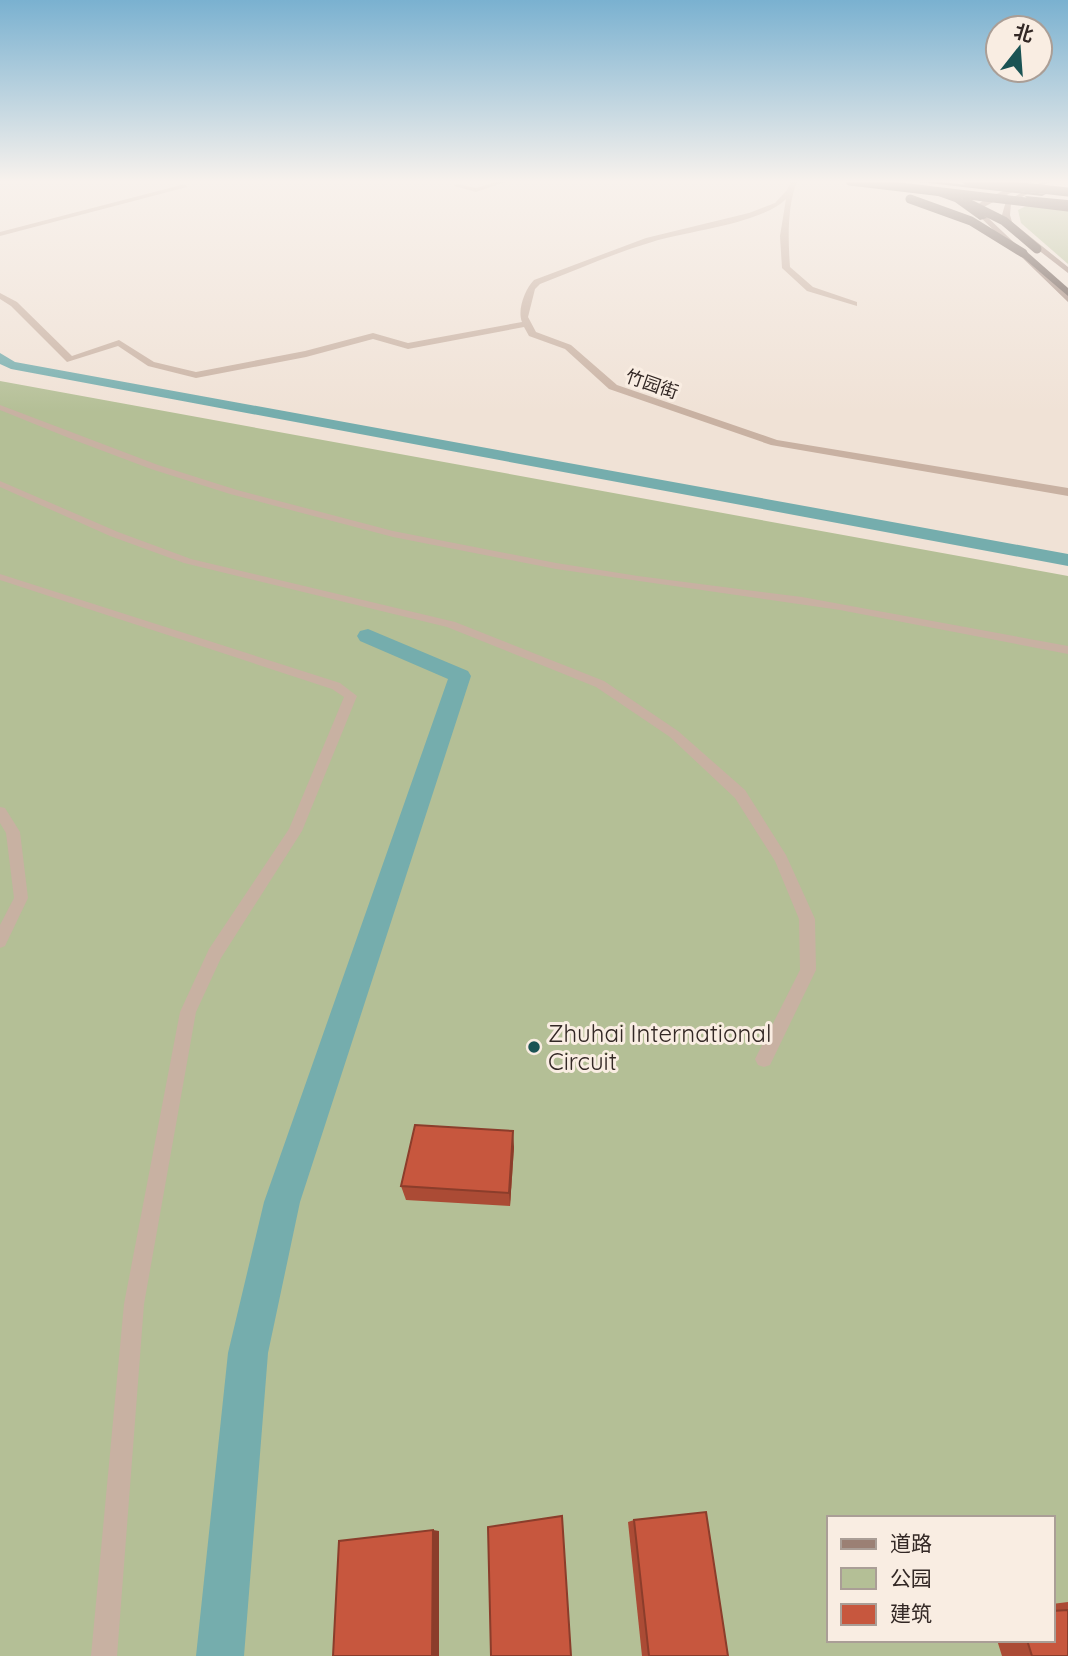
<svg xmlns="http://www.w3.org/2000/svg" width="1068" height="1656" viewBox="0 0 1068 1656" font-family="Quicksand,'Noto Sans SC',sans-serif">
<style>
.green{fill:#b4bf96;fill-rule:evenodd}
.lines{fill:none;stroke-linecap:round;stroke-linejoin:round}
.canal{fill:#75adad;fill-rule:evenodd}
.lane{fill:#c8b1a2;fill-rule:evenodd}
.street{fill:#c8b1a2;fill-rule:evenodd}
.secondary{fill:#9b8074;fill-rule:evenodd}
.highway{fill:#54423b;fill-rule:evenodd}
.highway-bridge{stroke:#54423b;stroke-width:9}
.wall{fill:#ab4b35}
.shaded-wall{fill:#8b3d2b}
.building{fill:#c7573e;stroke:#8b3d2b;stroke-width:2}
.poi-dot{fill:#1a5354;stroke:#f9ede2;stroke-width:2.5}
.labels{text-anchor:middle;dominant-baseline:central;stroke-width:6;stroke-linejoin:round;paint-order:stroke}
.far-street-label{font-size:18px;fill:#332825;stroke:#f9ede2}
.near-poi-label{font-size:24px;fill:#332825;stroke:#f9ede2;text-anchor:start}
</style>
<rect width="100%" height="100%" fill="#f0e2d6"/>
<g class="green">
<path d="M 1028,205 L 1068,210 L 1068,264 L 1021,223 L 1018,210 Z"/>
<path d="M 0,381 L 1068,576 L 1068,1656 L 0,1656 ZM 828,1518 L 1052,1518 L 1052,1640 L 828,1640 Z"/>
</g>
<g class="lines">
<g class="canal">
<path d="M 0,353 L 15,362 L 1068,554 L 1068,566 L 11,369 L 0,364 Z"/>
<path d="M 368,629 L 468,671 L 471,676 L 300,1202 L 268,1353 L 244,1656 L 196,1656 L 228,1353 L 264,1202 L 448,679 L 360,641 L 357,636 L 360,631 Z"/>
</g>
<g class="lane">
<path d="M 0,405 L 158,465 L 237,490 L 393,531 L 556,563 L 638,576 L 802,597 L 1068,646 L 1068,654 L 840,610 L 556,569 L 393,537 L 230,494 L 151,469 L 74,440 L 0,410 Z"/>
<path d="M 0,481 L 118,532 L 191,559 L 455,622 L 604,681 L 678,731 L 745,790 L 786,855 L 815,919 L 816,970 L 770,1065 L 764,1067 L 758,1065 L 755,1059 L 800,970 L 799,919 L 775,861 L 735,798 L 670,737 L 596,687 L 447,627 L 184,563 L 110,536 L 0,487 Z"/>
<path d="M 0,574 L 340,683 L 357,696 L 302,831 L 221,958 L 196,1012 L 144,1304 L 117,1656 L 91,1656 L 124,1304 L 180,1012 L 209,949 L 289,829 L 344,697 L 332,689 L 0,580 Z"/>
<path d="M 0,807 L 5,808 L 20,832 L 28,898 L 5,946 L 0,948 L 0,925 L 14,898 L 6,833 L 0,823 Z"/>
</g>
<g class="street">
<path d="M 500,181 L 508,181 L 476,192 L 454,186 L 457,184 L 476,188 Z"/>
<path d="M 791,181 L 797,181 C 787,208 788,239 790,267 L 813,287 L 857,302 L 857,306 L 807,291 L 782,268 L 780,236 L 786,199 C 761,224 687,231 652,242 C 614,253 577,270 540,284 L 535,289 L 528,317 L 536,332 L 571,345 L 617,385 L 777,440 L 1068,488 L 1068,496 L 771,445 L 609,389 L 565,349 L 529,336 L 524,327 L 408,349 L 373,339 L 306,357 L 196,378 L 148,366 L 118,346 L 67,362 L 11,306 L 0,299 L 0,293 L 17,302 L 72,356 L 119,340 L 154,362 L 196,372 L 305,351 L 373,333 L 408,343 L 522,322 C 517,310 525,289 534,280 L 646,238 L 749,213 L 775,203 L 787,190 Z"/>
<path d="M 185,184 L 187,187 L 0,236 L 0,232 Z"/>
</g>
<g class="secondary">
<path d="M 1026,181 L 1033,181 L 982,208 L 983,213 L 1068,294 L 1068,302 L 977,214 L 975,207 L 985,199 Z"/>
<path d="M 1044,181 L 1051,181 L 1011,203 L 1010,215 L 1012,222 L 1068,267 L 1068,273 L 1006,225 L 1002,215 L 1006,201 Z"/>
</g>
<g class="highway">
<path d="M 911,181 L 933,181 L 1046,194 L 1042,196 Z"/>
<path d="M 933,189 L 961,198 L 987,218 L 980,220 L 955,202 L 930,193 Z"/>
<path d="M 1025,196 L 1068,200 L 1068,204 L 1028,200 Z"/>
<path d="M 1020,251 L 1026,251 L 1068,288 L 1068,296 L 1020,255 Z"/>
</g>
<g class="highway-bridge">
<path d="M 850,181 L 1068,207"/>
<path d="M 967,181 L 1068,192"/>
<path d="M 910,199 L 971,221 L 1023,253"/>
<path d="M 966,202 L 1004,221 L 1037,249"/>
</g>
</g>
<g class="wall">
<path d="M 514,1147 L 510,1206 L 406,1200 L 401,1186 Z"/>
<path d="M 634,1520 L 728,1656 L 642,1656 L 628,1522 Z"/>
<path d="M 1068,1602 L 1068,1656 L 1002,1656 L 997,1640 L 1052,1640 L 1052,1604 Z"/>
</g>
<g class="shaded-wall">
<path d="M 513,1131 L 514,1147 L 510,1206 L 509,1193 Z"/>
<path d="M 433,1530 L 439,1531 L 439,1656 L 432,1656 Z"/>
</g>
<g class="building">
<path d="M 415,1125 L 513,1131 L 509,1193 L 401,1186 Z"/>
<path d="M 706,1512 L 728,1656 L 649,1656 L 634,1520 Z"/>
<path d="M 562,1516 L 571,1656 L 491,1656 L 488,1527 Z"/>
<path d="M 433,1530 L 432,1656 L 333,1656 L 339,1541 Z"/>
<path d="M 1068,1610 L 1068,1656 L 1032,1656 L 1027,1640 L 1052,1640 L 1052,1611 Z"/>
</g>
<linearGradient id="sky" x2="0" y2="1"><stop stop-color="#7ab1d0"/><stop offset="0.44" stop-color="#f8f2ed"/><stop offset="1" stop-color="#f8f2ed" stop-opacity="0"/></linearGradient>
<rect width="1068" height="412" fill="url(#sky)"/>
<circle class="poi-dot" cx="534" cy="1047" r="7"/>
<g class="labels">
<g class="far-street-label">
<text transform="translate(652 384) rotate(19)">竹园街</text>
</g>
<g class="near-poi-label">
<text x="548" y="1033">Zhuhai International<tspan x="548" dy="28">Circuit</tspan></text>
</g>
</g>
<rect x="827" y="1516" width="228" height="126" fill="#f9ede2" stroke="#aa9e96" stroke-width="2"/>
<rect x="841" y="1539" width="35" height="10" fill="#9b8074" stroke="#aa9e96" stroke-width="2"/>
<text x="890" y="1551" font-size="21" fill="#332825">道路</text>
<rect x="841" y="1568" width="35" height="21" fill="#b4bf96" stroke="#aa9e96" stroke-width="2"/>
<text x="890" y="1586" font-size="21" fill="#332825">公园</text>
<rect x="841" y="1604" width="35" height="21" fill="#c7573e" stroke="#aa9e96" stroke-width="2"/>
<text x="890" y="1621" font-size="21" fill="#332825">建筑</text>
<g transform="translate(1019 49) rotate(17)"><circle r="33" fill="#f9ede2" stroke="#aa9e96" stroke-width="2"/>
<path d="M0-5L12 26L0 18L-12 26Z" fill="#1a5354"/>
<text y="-10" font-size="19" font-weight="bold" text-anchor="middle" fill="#332825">北</text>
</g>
</svg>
